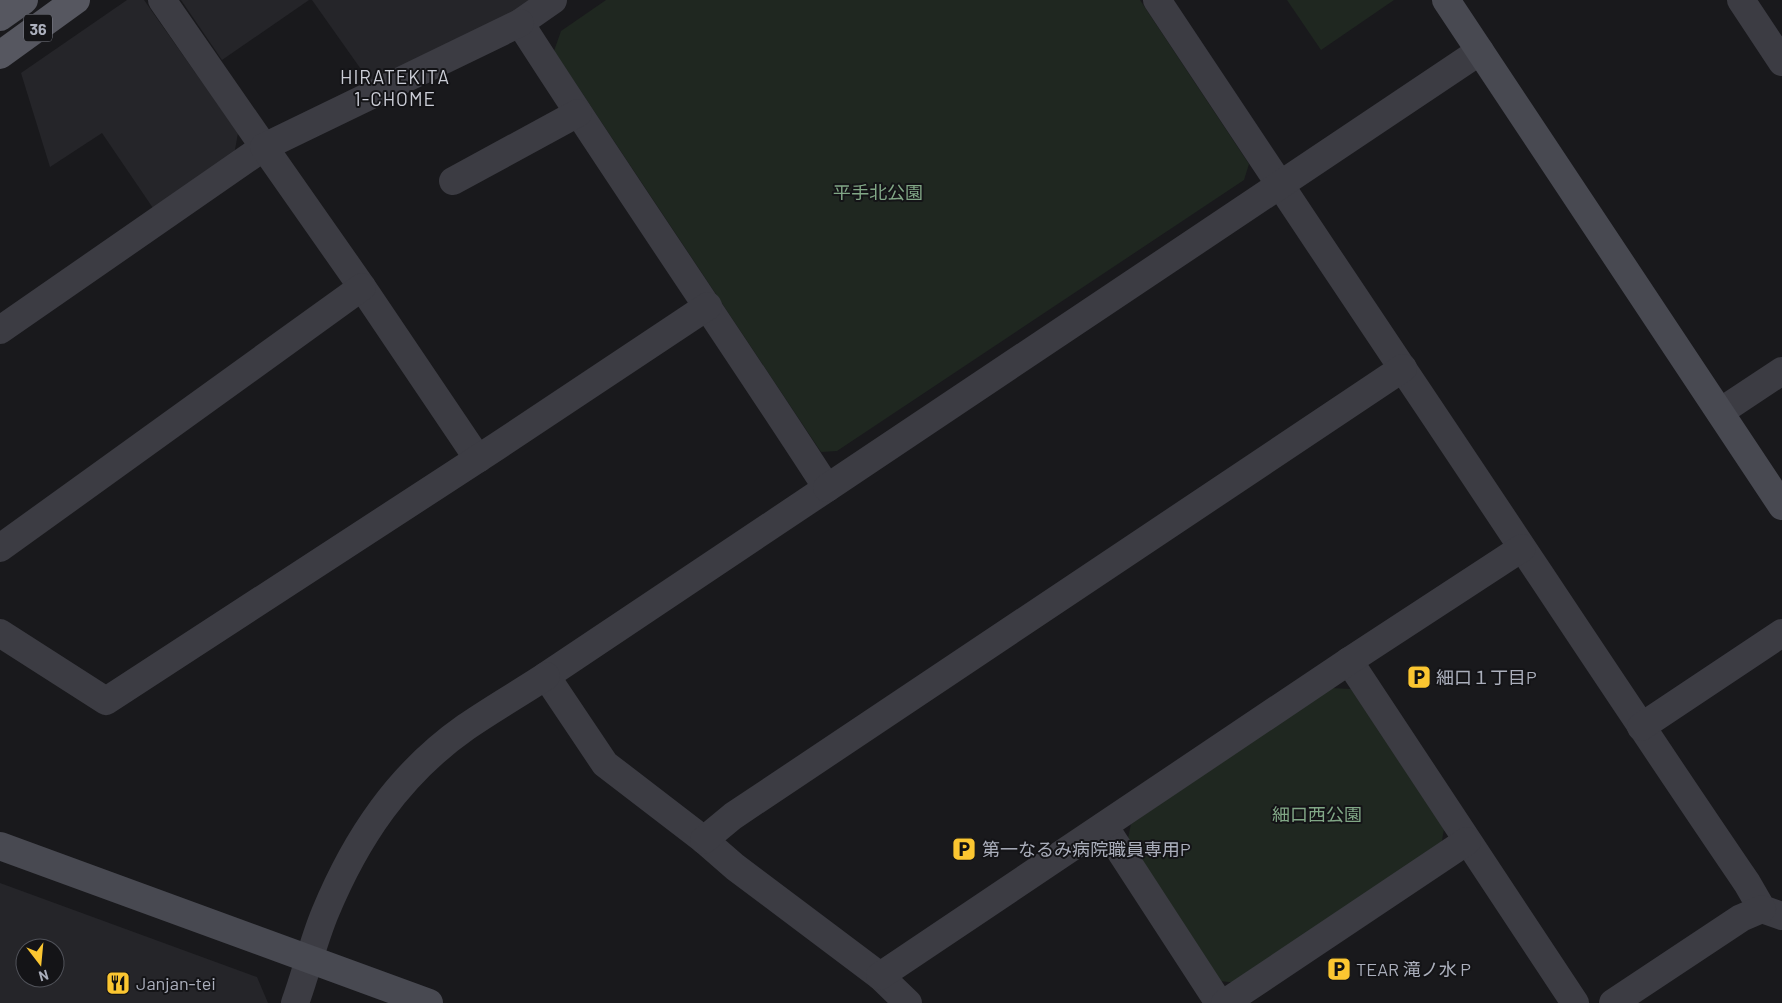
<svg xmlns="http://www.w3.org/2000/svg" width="1782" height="1003" viewBox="0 0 1782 1003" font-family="Barlow,'Noto Sans JP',sans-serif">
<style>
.built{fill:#252529;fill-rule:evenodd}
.green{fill:#1f2720}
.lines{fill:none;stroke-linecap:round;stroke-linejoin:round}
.street{stroke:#3c3c43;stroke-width:28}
.secondary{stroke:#484951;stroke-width:28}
.primary{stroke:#565760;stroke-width:28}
.labels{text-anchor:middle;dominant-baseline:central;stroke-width:4;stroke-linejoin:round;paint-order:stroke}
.shield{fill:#141417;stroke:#7e808a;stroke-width:1}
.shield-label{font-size:16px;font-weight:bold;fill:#abafbc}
.park-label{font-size:18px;fill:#81a786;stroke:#141417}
.poi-label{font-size:18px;fill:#abafbc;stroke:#141417;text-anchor:start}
.neighbourhood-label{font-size:19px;letter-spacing:1px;fill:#ccced7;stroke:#141417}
</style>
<rect width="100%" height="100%" fill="#19191c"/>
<g class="built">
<path d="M 127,0 L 144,0 L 238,133 L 234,155 L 155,211 L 102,133 L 50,167 L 21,73 Z"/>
<path d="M 181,0 L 309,0 L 222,60 Z"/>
<path d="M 312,0 L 533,0 L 514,14 L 370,82 Z"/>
<path d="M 0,883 L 257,977 L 268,1003 L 0,1003 ZM 25,948 L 55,948 L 55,978 L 25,978 Z"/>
</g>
<g class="green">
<path d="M 606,0 L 1140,0 L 1249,164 L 1244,180 L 837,451 L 821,452 L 554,51 L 561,31 Z"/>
<path d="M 1287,0 L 1394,0 L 1321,50 Z"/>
<path d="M 1331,688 L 1351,689 L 1444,829 L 1441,846 L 1239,983 L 1219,981 L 1127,843 L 1131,824 Z"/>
</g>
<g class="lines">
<g class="street">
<path d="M 553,0 L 520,23 C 620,179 726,332 827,488 L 546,676 L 605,764 L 704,840 L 735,867 L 880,976 L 908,1003"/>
<path d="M 1157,0 C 1238,123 1321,246 1403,369 C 1518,540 1631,713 1747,883 L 1762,909 L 1782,916"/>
<path d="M 1741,0 L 1782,62"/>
<path d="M 453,181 L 578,113"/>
<path d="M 0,330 L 264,147 L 162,0"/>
<path d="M 1720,412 L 1782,371"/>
<path d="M 478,459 L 362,287 L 264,147 L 520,23"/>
<path d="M 827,488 L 1480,51"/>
<path d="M 0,548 L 362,287"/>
<path d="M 0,633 L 106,701 L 496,447 L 708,306"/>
<path d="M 1349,661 L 1575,1003"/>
<path d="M 1641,727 L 1782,633"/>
<path d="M 1104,826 L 1219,1003"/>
<path d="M 704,840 L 733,816 L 1403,368"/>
<path d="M 880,976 L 1349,661 L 1522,548"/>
<path d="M 295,1003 C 306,973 313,942 325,913 C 356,838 399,774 466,727 C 492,709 520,693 546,676"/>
<path d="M 1225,1003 L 1467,841"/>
<path d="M 1613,1003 L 1741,918 L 1762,909"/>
</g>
<g class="secondary">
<path d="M 1446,0 L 1782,506"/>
<path d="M 0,846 L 429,1003"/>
</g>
<g class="primary">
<path d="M 0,17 L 24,0"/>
<path d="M 0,55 L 76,0"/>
</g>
</g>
<defs>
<g id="parking-square" transform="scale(1.25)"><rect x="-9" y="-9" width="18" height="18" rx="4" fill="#fbc631" stroke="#141417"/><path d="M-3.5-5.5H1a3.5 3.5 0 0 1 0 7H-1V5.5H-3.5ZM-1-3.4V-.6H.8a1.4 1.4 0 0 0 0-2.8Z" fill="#111"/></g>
<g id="restaurant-square" transform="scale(1.25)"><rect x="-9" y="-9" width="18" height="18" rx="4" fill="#fbc631" stroke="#141417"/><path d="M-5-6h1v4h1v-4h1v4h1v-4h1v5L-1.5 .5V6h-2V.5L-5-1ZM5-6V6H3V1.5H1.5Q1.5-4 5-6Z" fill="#111"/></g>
</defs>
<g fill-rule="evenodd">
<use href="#parking-square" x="1419" y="677"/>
<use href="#parking-square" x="964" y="849"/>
<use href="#parking-square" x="1339" y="969"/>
<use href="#restaurant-square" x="118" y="983"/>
</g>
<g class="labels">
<rect class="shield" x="24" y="14.5" width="28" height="27" rx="4"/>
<g class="shield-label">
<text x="38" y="28">36</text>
</g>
<g class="park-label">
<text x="878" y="192">平手北公園</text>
<text x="1317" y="814">細口西公園</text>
</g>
<g class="poi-label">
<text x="1436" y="677">細口１丁目P</text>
<text x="982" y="849">第一なるみ病院職員専用P</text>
<text x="1356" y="969">TEAR 滝ノ水 P</text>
<text x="136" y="983">Janjan-tei</text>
</g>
<g class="neighbourhood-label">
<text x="395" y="76">HIRATEKITA<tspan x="395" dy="22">1-CHOME</tspan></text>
</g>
</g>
<g transform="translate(40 963) rotate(164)"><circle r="24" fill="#141417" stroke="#505259"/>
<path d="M0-4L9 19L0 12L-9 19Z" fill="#fbc631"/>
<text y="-8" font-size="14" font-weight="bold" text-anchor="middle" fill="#abafbc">N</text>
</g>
</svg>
